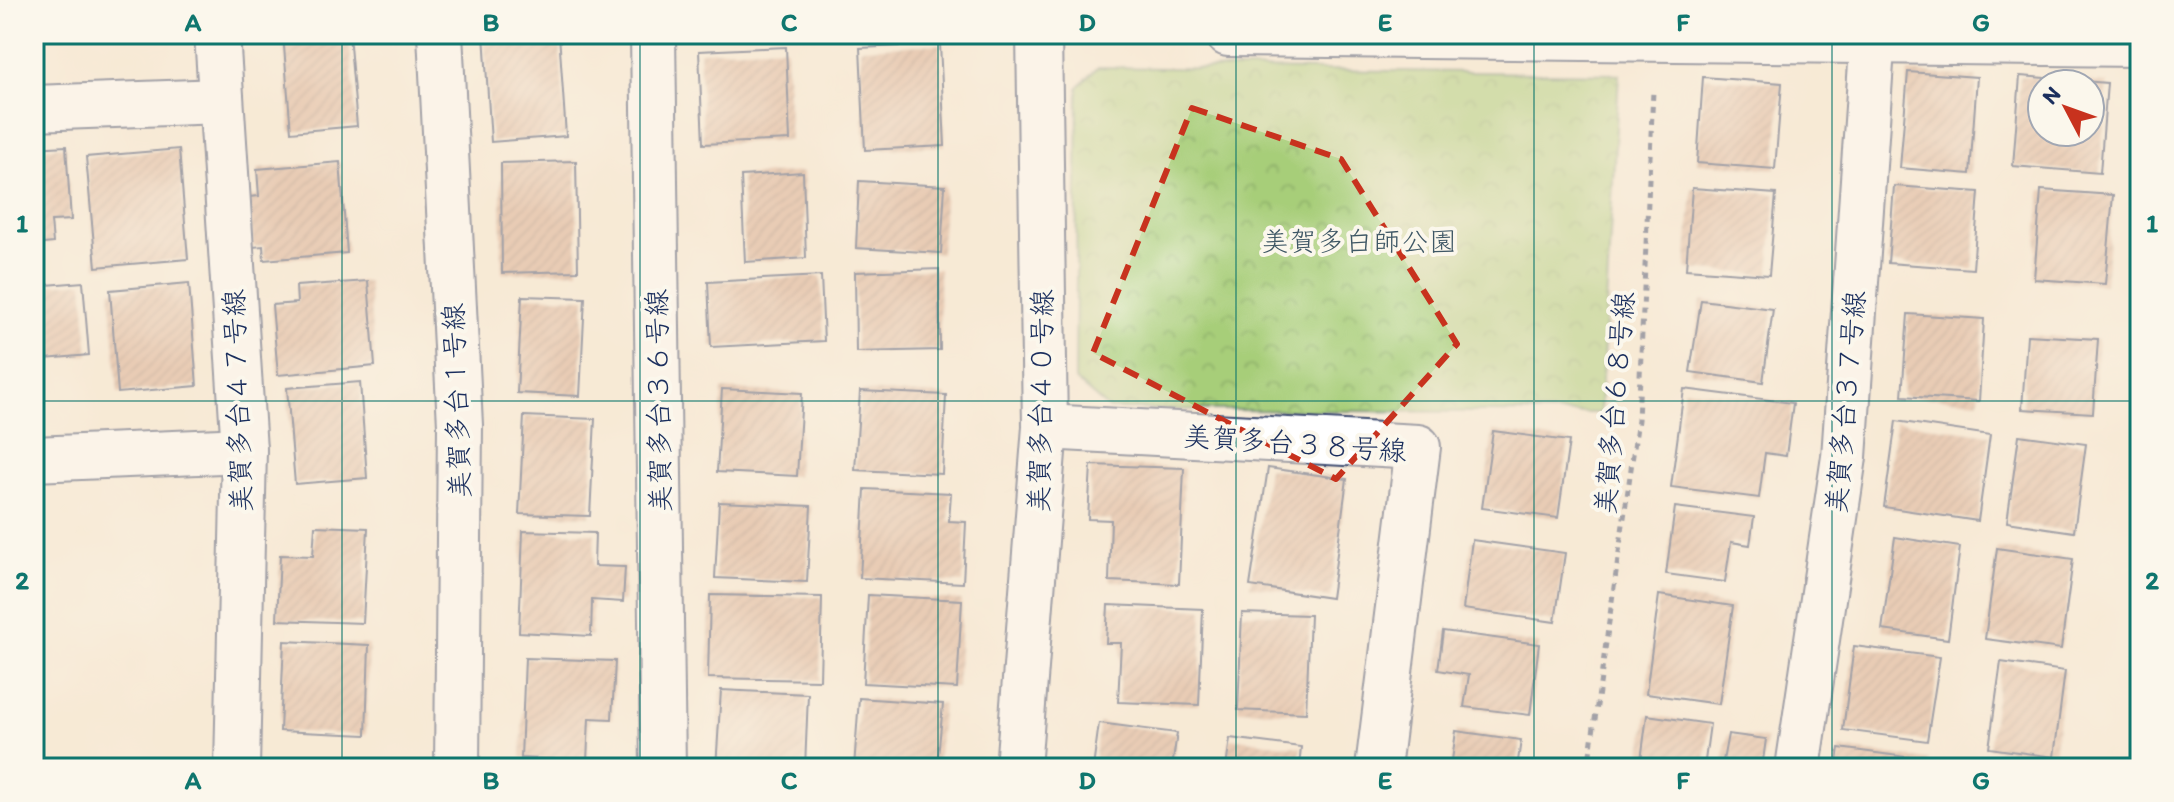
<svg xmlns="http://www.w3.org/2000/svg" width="2174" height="802" viewBox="0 0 2174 802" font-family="Itim,'Klee One',sans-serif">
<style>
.park{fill:url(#park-crowns);stroke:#617e6c;stroke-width:2}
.building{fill:url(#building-hatch);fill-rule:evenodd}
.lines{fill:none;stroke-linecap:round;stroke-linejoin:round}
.minor-casing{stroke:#3c4b70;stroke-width:48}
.tertiary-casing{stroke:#3c4b70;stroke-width:48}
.path{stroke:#3c4b70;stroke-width:5;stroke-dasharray:6 6;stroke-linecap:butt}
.minor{stroke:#fff;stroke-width:44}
.tertiary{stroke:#fff;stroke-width:44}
.marked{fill:none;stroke:#c8321e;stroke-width:6;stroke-dasharray:16 10;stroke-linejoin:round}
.grid{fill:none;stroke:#0f766e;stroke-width:2;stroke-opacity:0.55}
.labels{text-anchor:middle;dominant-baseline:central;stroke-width:8;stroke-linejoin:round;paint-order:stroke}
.park-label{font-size:28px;fill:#3e5765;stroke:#fbf7ec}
.street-label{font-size:28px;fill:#1b2f5e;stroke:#fbf7ec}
.neatline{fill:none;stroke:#0f766e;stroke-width:3}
.grid-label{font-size:26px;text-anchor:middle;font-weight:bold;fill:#0f766e}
</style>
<defs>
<pattern id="park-crowns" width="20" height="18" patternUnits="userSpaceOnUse" patternTransform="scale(2)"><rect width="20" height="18" fill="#a7ce79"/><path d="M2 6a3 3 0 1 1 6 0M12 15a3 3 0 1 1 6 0" fill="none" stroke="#8fb16b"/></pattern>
<pattern id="building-hatch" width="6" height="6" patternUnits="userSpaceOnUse" patternTransform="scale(2)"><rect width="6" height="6" fill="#d7a98e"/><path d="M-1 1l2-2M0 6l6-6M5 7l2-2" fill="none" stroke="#ae8a77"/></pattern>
</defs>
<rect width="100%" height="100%" fill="#fbf7ec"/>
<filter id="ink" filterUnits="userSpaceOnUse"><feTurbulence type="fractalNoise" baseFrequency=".0125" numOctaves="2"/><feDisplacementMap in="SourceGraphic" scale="16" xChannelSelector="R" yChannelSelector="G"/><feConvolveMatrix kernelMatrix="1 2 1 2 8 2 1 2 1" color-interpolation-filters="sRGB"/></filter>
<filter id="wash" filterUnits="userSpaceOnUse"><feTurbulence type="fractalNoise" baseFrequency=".006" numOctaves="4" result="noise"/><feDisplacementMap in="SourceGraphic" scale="32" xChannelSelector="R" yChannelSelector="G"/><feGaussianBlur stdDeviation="1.8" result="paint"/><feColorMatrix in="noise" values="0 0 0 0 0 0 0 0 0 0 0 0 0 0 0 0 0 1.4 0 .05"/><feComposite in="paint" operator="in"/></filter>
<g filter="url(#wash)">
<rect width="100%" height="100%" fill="#f7ead6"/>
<path class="park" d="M 1098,67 L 1619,74 L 1600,413 L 1109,409 L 1075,380 L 1078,87 Z"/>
<g id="blocks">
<g class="building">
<path d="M 34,34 L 66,34 L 66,37 L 34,39 Z"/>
<path d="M 283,34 L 349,34 L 357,126 L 291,132 Z"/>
<path d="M 484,34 L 559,34 L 566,136 L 491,142 Z"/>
<path d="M 940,44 L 945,146 L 865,150 L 860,48 Z"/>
<path d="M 786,47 L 790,140 L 703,144 L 699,51 Z"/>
<path d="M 1908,72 L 1977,77 L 1970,174 L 1900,168 Z"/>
<path d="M 2020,76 L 2107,83 L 2100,173 L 2013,166 ZM 2042,84 L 2090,84 L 2090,132 L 2042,132 Z"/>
<path d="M 1703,77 L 1782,83 L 1775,169 L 1697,163 Z"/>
<path d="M 66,146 L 71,220 L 51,221 L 53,243 L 34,245 L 34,148 Z"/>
<path d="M 179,149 L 188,259 L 96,267 L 86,157 Z"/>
<path d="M 576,161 L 578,271 L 502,273 L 501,163 Z"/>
<path d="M 340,162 L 347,253 L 264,260 L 263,246 L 253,247 L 249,197 L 259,196 L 257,169 Z"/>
<path d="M 803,172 L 806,258 L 745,262 L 741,176 Z"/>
<path d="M 859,181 L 945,186 L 941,253 L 856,248 Z"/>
<path d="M 1894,186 L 1979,192 L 1973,269 L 1888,263 Z"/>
<path d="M 1692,188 L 1776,194 L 1769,275 L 1686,269 Z"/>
<path d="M 2041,190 L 2113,195 L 2105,284 L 2034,279 Z"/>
<path d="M 939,269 L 940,350 L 856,352 L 855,272 Z"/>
<path d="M 821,276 L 824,341 L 711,347 L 708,282 Z"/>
<path d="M 368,281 L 375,366 L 278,375 L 272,305 L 297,303 L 296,286 Z"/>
<path d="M 83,282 L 89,355 L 34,360 L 34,286 Z"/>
<path d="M 189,283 L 197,386 L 118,393 L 110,290 Z"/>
<path d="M 522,296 L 585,298 L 580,396 L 517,393 Z"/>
<path d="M 1701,300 L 1773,309 L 1763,382 L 1690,372 Z"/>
<path d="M 1908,314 L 1984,319 L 1979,401 L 1902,396 Z"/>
<path d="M 2027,335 L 2098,339 L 2093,413 L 2022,409 Z"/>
<path d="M 360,382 L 367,478 L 295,484 L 287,388 Z"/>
<path d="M 722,389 L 802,393 L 797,476 L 717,472 Z"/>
<path d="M 1684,389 L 1793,403 L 1786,456 L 1765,453 L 1759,498 L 1671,487 Z"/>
<path d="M 860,391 L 946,395 L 942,474 L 855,470 Z"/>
<path d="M 524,416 L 595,419 L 590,516 L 519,514 Z"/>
<path d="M 1896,421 L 1990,435 L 1978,521 L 1884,507 Z"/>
<path d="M 1493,431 L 1569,441 L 1558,518 L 1482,508 Z"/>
<path d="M 2019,435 L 2086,444 L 2074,532 L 2007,522 Z"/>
<path d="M 1091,465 L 1184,468 L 1179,584 L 1109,581 L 1111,520 L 1088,519 Z"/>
<path d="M 1268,468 L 1347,479 L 1331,598 L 1250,586 Z"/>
<path d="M 865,489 L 951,493 L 949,521 L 966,522 L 963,583 L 860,578 Z"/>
<path d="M 719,502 L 811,506 L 807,582 L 715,578 Z"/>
<path d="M 1675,507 L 1754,517 L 1750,545 L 1731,542 L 1725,582 L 1666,574 Z"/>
<path d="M 315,526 L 368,528 L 363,623 L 277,620 L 280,555 L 313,556 Z"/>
<path d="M 523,531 L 595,533 L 594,566 L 625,567 L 623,602 L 592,600 L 591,636 L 519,632 Z"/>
<path d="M 1895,537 L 1960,547 L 1948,639 L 1882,630 Z"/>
<path d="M 1472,540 L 1565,553 L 1555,622 L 1463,609 Z"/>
<path d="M 1997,548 L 2073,559 L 2061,649 L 1985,639 Z"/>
<path d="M 710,595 L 822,597 L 820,680 L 708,678 Z"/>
<path d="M 868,595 L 962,600 L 957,688 L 863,683 Z"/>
<path d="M 1659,595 L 1733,606 L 1719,704 L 1646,694 Z"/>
<path d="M 1108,605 L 1203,609 L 1199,705 L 1118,702 L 1121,643 L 1106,643 Z"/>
<path d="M 1242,613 L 1310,615 L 1306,713 L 1238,710 Z"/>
<path d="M 1443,631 L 1539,644 L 1530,715 L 1464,707 L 1469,675 L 1438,670 Z"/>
<path d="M 284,641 L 369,645 L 366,735 L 280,731 Z"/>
<path d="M 1854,646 L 1940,657 L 1927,741 L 1843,730 Z"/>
<path d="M 525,658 L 615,661 L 612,719 L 589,718 L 587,761 L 521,758 Z"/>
<path d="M 2001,662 L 2065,671 L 2054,757 L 1989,748 Z"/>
<path d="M 721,690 L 808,694 L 805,768 L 716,768 Z"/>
<path d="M 859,698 L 943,704 L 937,768 L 854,768 Z"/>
<path d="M 1647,715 L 1710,724 L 1704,768 L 1640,768 Z"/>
<path d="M 1099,723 L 1177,733 L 1172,768 L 1093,768 Z"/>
<path d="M 1456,731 L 1521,740 L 1517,768 L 1451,768 Z"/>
<path d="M 1728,734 L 1766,739 L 1762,768 L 1722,766 Z"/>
<path d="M 1230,738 L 1301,747 L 1299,768 L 1226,768 Z"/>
<path d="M 1839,748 L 1929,760 L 1928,768 L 1836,768 Z"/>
</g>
</g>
</g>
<g filter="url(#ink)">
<use href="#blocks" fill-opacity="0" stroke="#3c4b70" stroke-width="2"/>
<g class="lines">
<g class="minor-casing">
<g id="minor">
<path d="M 217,34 L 244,450 L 237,768"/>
<path d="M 653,34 L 663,768"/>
<path d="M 1228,34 L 2140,44"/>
<path d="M 34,108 L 221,101"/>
<path d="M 1045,427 L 1418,447 L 1378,768"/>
<path d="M 34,459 L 244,450"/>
<path d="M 1018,768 L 1045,427 L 1039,34"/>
<path d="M 1798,768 L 1844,457 L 1873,34"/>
</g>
</g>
<g class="tertiary-casing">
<path id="tertiary" d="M 440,34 L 460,425 L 457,768"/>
</g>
<path class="path" d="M 1588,768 L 1638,420 L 1653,91"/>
<use href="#minor" class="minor"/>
<use href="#tertiary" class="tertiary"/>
</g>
</g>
<path d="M0 0H2174V802H0ZM 1192,108 L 1341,159 L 1457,344 L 1336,479 L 1093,353 Z" fill="#f7ead6" fill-opacity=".55" fill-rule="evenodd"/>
<path class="marked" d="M 1192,108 L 1341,159 L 1457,344 L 1336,479 L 1093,353 Z"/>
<path class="grid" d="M 342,34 L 342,768M 640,34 L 640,768M 938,34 L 938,768M 1236,34 L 1236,768M 1534,34 L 1534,768M 1832,34 L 1832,768M 34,401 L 2140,401"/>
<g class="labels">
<g class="park-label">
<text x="1359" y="241">美賀多白師公園</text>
</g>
<g class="street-label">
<text transform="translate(237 401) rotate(-92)">美賀多台４７号線</text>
<text transform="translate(456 401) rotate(-92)">美賀多台１号線</text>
<text transform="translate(658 401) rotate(-91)">美賀多台３６号線</text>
<text transform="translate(1040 401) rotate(-89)">美賀多台４０号線</text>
<text transform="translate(1845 402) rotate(-85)">美賀多台３７号線</text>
<text transform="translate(1614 403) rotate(-85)">美賀多台６８号線</text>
<text transform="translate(1295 443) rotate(4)">美賀多台３８号線</text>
</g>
</g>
<rect width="2174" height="802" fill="none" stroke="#fbf7ec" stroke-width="88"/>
<g transform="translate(2066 108) rotate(311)"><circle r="38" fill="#fbf7ec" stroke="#a1a7b3" stroke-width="2"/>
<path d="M0-6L14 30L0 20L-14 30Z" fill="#c8321e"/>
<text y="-12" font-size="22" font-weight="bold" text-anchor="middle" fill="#1b2f5e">N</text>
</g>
<rect x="44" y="44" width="2086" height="714" class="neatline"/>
<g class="grid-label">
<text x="193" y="31">A</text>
<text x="491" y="31">B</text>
<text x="789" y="31">C</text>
<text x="1087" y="31">D</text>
<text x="1385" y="31">E</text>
<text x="1683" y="31">F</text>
<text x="1981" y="31">G</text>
<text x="22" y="232">1</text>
<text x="2152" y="232">1</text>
<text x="22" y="589">2</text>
<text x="2152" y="589">2</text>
<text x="193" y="789">A</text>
<text x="491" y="789">B</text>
<text x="789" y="789">C</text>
<text x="1087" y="789">D</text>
<text x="1385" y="789">E</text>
<text x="1683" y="789">F</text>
<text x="1981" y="789">G</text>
</g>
</svg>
